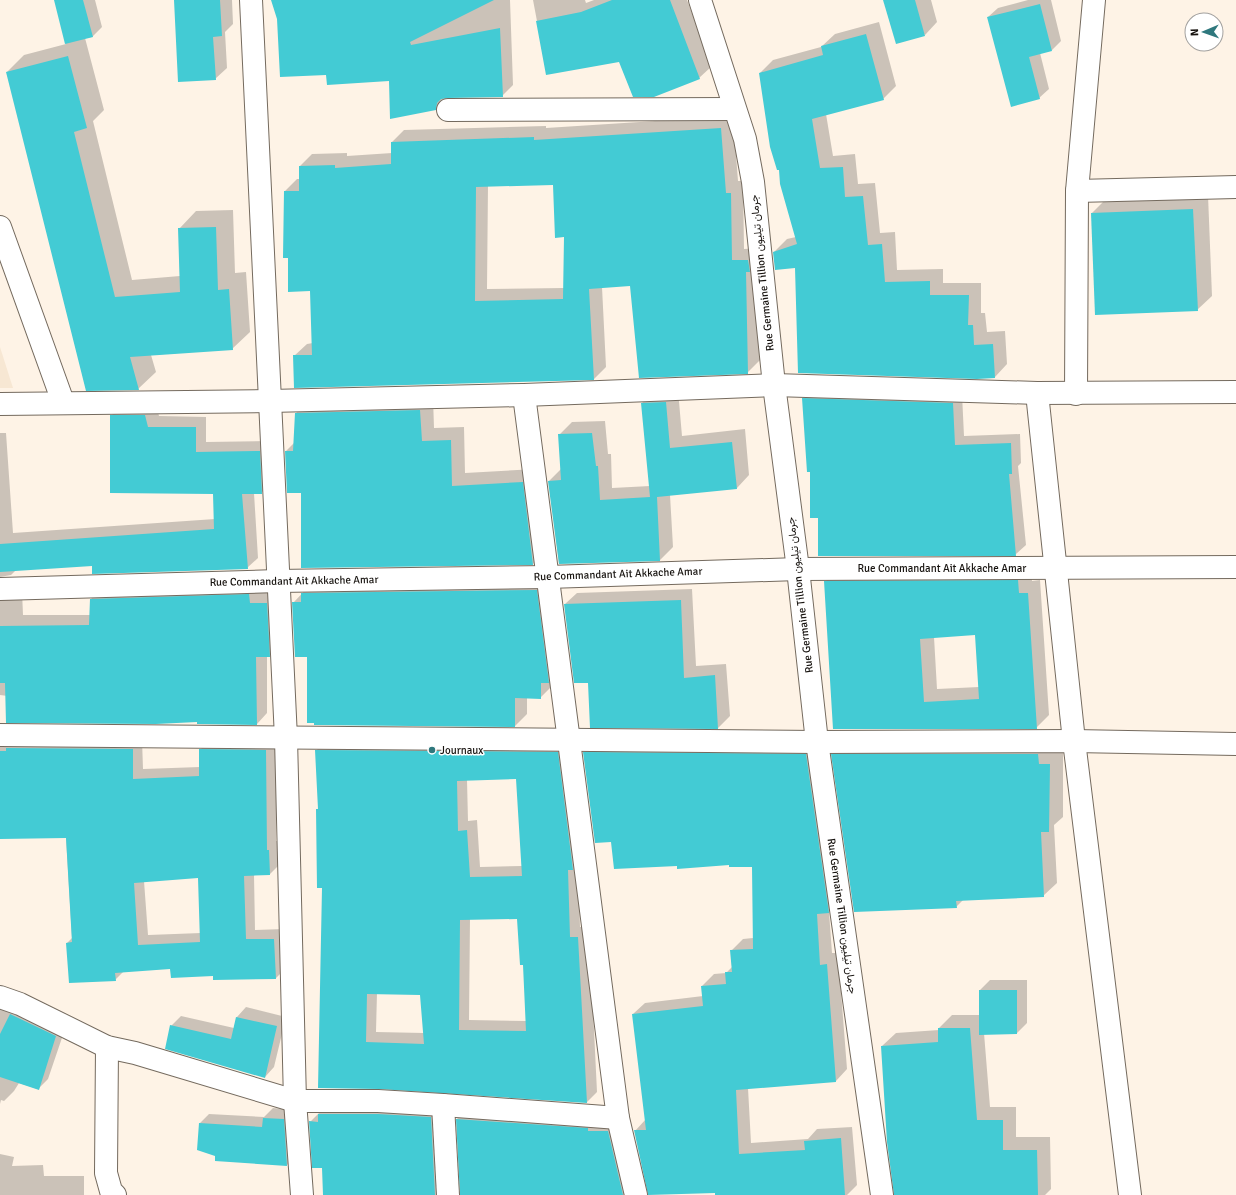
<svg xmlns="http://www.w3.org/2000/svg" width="1236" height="1195" viewBox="0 0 1236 1195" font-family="Signika,Vazirmatn,sans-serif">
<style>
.built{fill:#f7e7d3}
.shadow{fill:#0003;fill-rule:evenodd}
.building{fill:#43cbd4;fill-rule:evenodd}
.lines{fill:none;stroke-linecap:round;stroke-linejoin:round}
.minor-casing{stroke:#746a5e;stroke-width:24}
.minor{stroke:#fff;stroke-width:22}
.poi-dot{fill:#2f787d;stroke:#fff;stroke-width:1.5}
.labels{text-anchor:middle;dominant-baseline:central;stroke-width:3;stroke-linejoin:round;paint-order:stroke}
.street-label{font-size:11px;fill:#181410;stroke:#fff}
.poi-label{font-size:11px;fill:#181410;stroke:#fff;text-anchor:start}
</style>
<rect width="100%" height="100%" fill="#fef3e6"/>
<path class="built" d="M 0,347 L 13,388 L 0,388 Z"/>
<g class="shadow">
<path d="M 55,0 L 95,0 L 102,27 L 92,37 L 85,38 L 104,110 L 93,121 L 132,280 L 180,276 L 179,229 L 196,211 L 233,210 L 235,273 L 246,272 L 250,332 L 232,349 L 151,355 L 156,372 L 138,389 L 7,72 L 24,55 L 66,44 Z"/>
<path d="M 175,0 L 232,0 L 233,24 L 225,32 L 227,68 L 215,79 Z"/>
<path d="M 272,0 L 510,0 L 513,85 L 502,96 L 447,97 L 435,109 L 390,80 L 327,74 L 278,19 Z"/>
<path d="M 533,0 L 585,0 L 586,3 L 594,0 L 687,0 L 712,66 L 699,78 L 620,60 L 547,74 Z"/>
<path d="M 884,0 L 931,0 L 937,22 L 925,35 Z"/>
<path d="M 1028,0 L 1051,0 L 1061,41 L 1052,50 L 1040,53 L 1049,89 L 1039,98 L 988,17 L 998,8 Z"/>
<path d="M 879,22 L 896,86 L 883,99 L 826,114 L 833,156 L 855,154 L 858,184 L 875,183 L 880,233 L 895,232 L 897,270 L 943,269 L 943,283 L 981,283 L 981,313 L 985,313 L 987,332 L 1005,331 L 1007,364 L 995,377 L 796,267 L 774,252 L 787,239 L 796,237 L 760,73 L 773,60 L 821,47 L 835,34 Z"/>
<path d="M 733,116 L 738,181 L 743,181 L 744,249 L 760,248 L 757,263 L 760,360 L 747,373 L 630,285 L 602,287 L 606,367 L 594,379 L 294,356 L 307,344 L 313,343 L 311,290 L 289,257 L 285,191 L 297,179 L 300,179 L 300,166 L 312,154 L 347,153 L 347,156 L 392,153 L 392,142 L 404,130 L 546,126 L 546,128 ZM 554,184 L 565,236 L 564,288 L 487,289 L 488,186 Z"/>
<path d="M 1208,195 L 1212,296 L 1197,310 L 1092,213 L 1106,199 Z"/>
<path d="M 813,389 L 962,394 L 964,436 L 1020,434 L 1021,463 L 1018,466 L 1026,545 L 1016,554 L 819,555 L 819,516 L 811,471 L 803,399 Z"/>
<path d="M 678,390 L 682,436 L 745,429 L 749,475 L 737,488 L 670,495 L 673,547 L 660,560 L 559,563 L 549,481 L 561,469 L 559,435 L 572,422 L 605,421 L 608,454 L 611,454 L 612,488 L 650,486 L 642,403 L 655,391 Z"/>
<path d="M 433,397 L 434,428 L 464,427 L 465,473 L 536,469 L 546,551 L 533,564 L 302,567 L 302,492 L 286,451 L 294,443 L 296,413 L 309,400 Z"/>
<path d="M 156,404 L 159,416 L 206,417 L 206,442 L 270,441 L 272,482 L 261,493 L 254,493 L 258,558 L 247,568 L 93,565 L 16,570 L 11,575 L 0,577 L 0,433 L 6,433 L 13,533 L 215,519 L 214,493 L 111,416 L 122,405 Z"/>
<path d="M 1031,568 L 1032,581 L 1040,580 L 1049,715 L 1036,728 L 834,728 L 825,582 L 838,569 ZM 976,634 L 979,687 L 937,689 L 934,637 Z"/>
<path d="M 549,578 L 553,685 L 540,698 L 527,697 L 527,714 L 515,726 L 308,656 L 293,603 L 314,581 Z"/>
<path d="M 260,584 L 260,593 L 278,592 L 280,645 L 269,656 L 267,656 L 267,713 L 257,724 L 198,721 L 0,695 L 0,585 L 22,591 L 23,615 L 91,615 L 91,599 L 102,588 Z"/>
<path d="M 692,589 L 696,666 L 726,664 L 730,716 L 718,728 L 591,727 L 589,682 L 565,604 L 577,593 Z"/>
<path d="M 142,739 L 143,769 L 200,767 L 200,750 L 210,740 L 276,740 L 276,841 L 279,841 L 280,864 L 270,874 L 254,875 L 255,930 L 284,929 L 286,968 L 276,978 L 214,975 L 171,968 L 124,971 L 115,980 L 67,943 L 72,938 L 66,837 L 0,838 L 0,742 ZM 199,877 L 201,933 L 148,935 L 144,881 Z"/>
<path d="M 326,740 L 568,742 L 578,864 L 580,927 L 589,927 L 597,1092 L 587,1102 L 379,1088 L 319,1088 L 323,887 L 317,810 L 319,807 L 316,751 ZM 517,777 L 522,866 L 480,867 L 477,820 L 468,821 L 467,780 ZM 518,918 L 524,964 L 527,1021 L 469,1020 L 470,919 ZM 377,993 L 421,994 L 424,1033 L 376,1032 Z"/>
<path d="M 596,741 L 818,743 L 840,901 L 829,912 L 832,953 L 838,953 L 847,1069 L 836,1081 L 748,1088 L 751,1143 L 808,1139 L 817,1129 L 852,1127 L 857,1185 L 847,1195 L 716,1195 L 716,1192 L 635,1131 L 646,1119 L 633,1014 L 645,1003 L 703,996 L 702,986 L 714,974 L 726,973 L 732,967 L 731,951 L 743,939 L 753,938 L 753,866 L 730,864 L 678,865 L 612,841 L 584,753 Z"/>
<path d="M 846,741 L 1063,751 L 1063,817 L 1054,825 L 1057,883 L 1043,896 L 963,900 L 956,907 L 832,755 Z"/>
<path d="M 990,980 L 1027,980 L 1027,1023 L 1017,1033 L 984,1033 L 990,1107 L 1016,1107 L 1016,1137 L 1050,1137 L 1051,1189 L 1045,1195 L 895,1195 L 882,1046 L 896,1033 L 939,1030 L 939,1028 L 952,1015 L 980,1015 L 980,990 Z"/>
<path d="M 0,1007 L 66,1026 L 48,1079 L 38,1089 L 19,1083 L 14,1091 L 4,1101 L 1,1100 L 0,1104 Z"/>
<path d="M 246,1007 L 286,1017 L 274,1067 L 265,1077 L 171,1026 L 181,1016 L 234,1028 L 237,1017 Z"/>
<path d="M 443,1105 L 455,1195 L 324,1195 L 323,1167 L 310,1122 L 322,1110 Z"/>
<path d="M 469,1107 L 620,1120 L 625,1195 L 461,1195 L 457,1119 Z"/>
<path d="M 273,1108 L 293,1110 L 297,1155 L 287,1165 L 216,1155 L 200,1123 L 209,1114 L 264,1117 Z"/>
<path d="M 0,1154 L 14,1157 L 12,1166 L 43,1165 L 44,1176 L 84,1176 L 84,1195 L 0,1195 Z"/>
</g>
<g class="building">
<path d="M 54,0 L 83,0 L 93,37 L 65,44 Z"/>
<path d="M 174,0 L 220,0 L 222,36 L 213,37 L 216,80 L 178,82 Z"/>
<path d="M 271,0 L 494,0 L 410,42 L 411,45 L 500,28 L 503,97 L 448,98 L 441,99 L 437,103 L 436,110 L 390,119 L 389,81 L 327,85 L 326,75 L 280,77 L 277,19 Z"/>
<path d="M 612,0 L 670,0 L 700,79 L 654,97 L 633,97 L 619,62 L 546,75 L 536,21 L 581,12 Z"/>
<path d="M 883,0 L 915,0 L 925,36 L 896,44 Z"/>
<path d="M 1040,4 L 1052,51 L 1029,57 L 1040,99 L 1011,107 L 987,17 Z"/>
<path d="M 866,34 L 884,100 L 812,119 L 820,168 L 843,167 L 845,197 L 863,196 L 868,245 L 882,244 L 885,282 L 930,281 L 930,295 L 969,295 L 968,325 L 973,325 L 974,345 L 993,344 L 995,378 L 977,379 L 798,373 L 795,268 L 775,270 L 773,252 L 797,244 L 780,184 L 779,170 L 777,170 L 770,147 L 759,73 L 823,55 L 821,46 Z"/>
<path d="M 68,56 L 87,128 L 74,132 L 115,297 L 180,292 L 178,228 L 216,227 L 218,290 L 229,289 L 233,350 L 130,357 L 139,390 L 86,391 L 6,72 Z"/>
<path d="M 721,128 L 726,193 L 731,193 L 732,260 L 748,260 L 750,272 L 746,272 L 748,374 L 639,378 L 630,286 L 589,289 L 594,380 L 294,388 L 293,355 L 312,355 L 310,291 L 288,292 L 288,258 L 283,258 L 284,191 L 299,191 L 299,166 L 335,165 L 335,168 L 391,164 L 391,142 L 534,137 L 534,140 ZM 553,185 L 555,238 L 564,237 L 563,299 L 475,301 L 476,187 Z"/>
<path d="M 1193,209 L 1198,311 L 1095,315 L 1091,213 Z"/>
<path d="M 802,398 L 953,403 L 955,445 L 1011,443 L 1012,474 L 1009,474 L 1016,556 L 818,556 L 818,518 L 810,518 L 810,472 L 807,472 Z"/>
<path d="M 666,402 L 670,448 L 732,442 L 737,489 L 657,497 L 660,561 L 559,564 L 548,481 L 561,480 L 558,434 L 592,433 L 596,466 L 598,466 L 600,500 L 650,497 L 641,403 Z"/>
<path d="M 420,410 L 422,441 L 451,440 L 452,486 L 523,482 L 533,565 L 301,568 L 301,493 L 287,493 L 285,451 L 293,451 L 295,413 Z"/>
<path d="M 110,415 L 145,415 L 148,427 L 196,427 L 196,452 L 260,451 L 262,494 L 242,494 L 248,569 L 92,574 L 92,566 L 0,572 L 0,544 L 214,529 L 213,494 L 110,493 Z"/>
<path d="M 1018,580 L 1019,593 L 1028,593 L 1037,729 L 833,729 L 824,581 ZM 975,635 L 979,699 L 924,702 L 920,639 Z"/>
<path d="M 537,590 L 549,683 L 541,683 L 541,699 L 515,698 L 515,727 L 314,725 L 314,723 L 307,723 L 307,657 L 295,657 L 292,602 L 301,602 L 301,593 Z"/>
<path d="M 249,594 L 250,603 L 267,603 L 270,657 L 256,657 L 257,725 L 197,724 L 197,722 L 156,724 L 6,723 L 5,683 L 0,683 L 0,626 L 89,625 L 90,599 Z"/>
<path d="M 681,600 L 684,678 L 715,675 L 718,729 L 590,728 L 588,683 L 574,683 L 564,604 Z"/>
<path d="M 6,748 L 133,749 L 133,779 L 199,776 L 199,749 L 266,750 L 267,850 L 269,850 L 270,875 L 244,876 L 246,939 L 274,939 L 276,979 L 213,980 L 213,976 L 171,978 L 170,969 L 115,973 L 116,981 L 69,983 L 66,943 L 72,942 L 66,838 L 0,839 L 0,751 L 6,751 ZM 198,878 L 200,942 L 138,945 L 134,883 Z"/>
<path d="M 315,750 L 558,752 L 573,870 L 568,870 L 570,937 L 578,937 L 587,1103 L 379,1089 L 318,1088 L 322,888 L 317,888 L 316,809 L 318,809 ZM 516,779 L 522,876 L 470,877 L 467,830 L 458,831 L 457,781 ZM 517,919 L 520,965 L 523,965 L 526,1031 L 459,1030 L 460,920 ZM 367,994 L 420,995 L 424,1044 L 366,1042 Z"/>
<path d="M 583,752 L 806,754 L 829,913 L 817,914 L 820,965 L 827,964 L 836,1082 L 736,1090 L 739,1154 L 805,1150 L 804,1141 L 841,1138 L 845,1195 L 715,1195 L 715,1193 L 648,1195 L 634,1130 L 646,1130 L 632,1014 L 703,1006 L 701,986 L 726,984 L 725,972 L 732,972 L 730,950 L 753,949 L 752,867 L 729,867 L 729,865 L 677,869 L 677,866 L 614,869 L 611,842 L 595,843 Z"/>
<path d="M 831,754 L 1038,754 L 1039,764 L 1050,764 L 1049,832 L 1041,832 L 1044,897 L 956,901 L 957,908 L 854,912 Z"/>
<path d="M 979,990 L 1017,990 L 1017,1034 L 979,1035 Z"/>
<path d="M 10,1014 L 56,1036 L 39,1090 L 0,1077 L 0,1034 Z"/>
<path d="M 236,1017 L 277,1026 L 265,1078 L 165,1049 L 170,1025 L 231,1039 Z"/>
<path d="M 938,1028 L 970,1028 L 977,1120 L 1003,1120 L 1003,1150 L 1037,1150 L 1038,1195 L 894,1195 L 887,1142 L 881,1046 L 938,1042 Z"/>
<path d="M 318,1114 L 378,1114 L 431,1117 L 435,1195 L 323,1195 L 322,1168 L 312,1168 L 309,1121 L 318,1122 Z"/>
<path d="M 263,1118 L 284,1119 L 287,1166 L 215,1161 L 215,1156 L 197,1150 L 199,1123 L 262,1127 Z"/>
<path d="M 456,1119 L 588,1128 L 588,1131 L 608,1131 L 623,1195 L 460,1195 Z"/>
</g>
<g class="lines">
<g class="minor-casing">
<g id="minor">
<path d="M 251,0 L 286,738 L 295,1101 L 302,1195"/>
<path d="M 700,0 L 745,139 L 753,182 L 774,385 L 798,569 L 817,742 L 882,1195"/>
<path d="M 448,110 L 734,109"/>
<path d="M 1077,191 L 1236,187"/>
<path d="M 0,227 L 63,402"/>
<path d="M 1037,393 L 1074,741 L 1130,1195"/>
<path d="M 1076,394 L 1077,191 L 1094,0"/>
<path d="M 524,395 L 618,1118 L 636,1195"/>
<path d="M 0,404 L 270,401 L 524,395 L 774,385 L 1037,393 L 1236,392"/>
<path d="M 0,589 L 278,581 L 548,577 L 798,569 L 1236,567"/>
<path d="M 0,735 L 817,742 L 1074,741 L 1236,744"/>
<path d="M 0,997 L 20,1004 L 107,1047 L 135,1053 L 295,1101 L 378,1101 L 443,1105 L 618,1118"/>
<path d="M 107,1047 L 106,1173 L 111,1191 L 115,1195"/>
<path d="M 443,1105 L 448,1195"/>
</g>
</g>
<use href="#minor" class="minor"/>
</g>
<circle class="poi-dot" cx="432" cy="750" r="4"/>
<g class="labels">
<g class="street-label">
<text transform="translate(762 273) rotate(-96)">Rue Germaine Tillion جرمان تيليون</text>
<text x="942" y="568">Rue Commandant Ait Akkache Amar</text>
<text transform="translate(618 574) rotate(-2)">Rue Commandant Ait Akkache Amar</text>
<text transform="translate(294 581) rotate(-1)">Rue Commandant Ait Akkache Amar</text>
<text transform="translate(800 595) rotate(-97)">Rue Germaine Tillion جرمان تيليون</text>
<text transform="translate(842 916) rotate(82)">Rue Germaine Tillion جرمان تيليون</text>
</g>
<g class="poi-label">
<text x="440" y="750">Journaux</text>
</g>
</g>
<g transform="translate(1204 32) rotate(268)"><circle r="19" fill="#ffffff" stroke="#a3a19f"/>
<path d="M0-3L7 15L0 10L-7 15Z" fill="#2f787d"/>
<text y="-6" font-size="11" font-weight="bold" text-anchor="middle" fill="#181410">N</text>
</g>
</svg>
